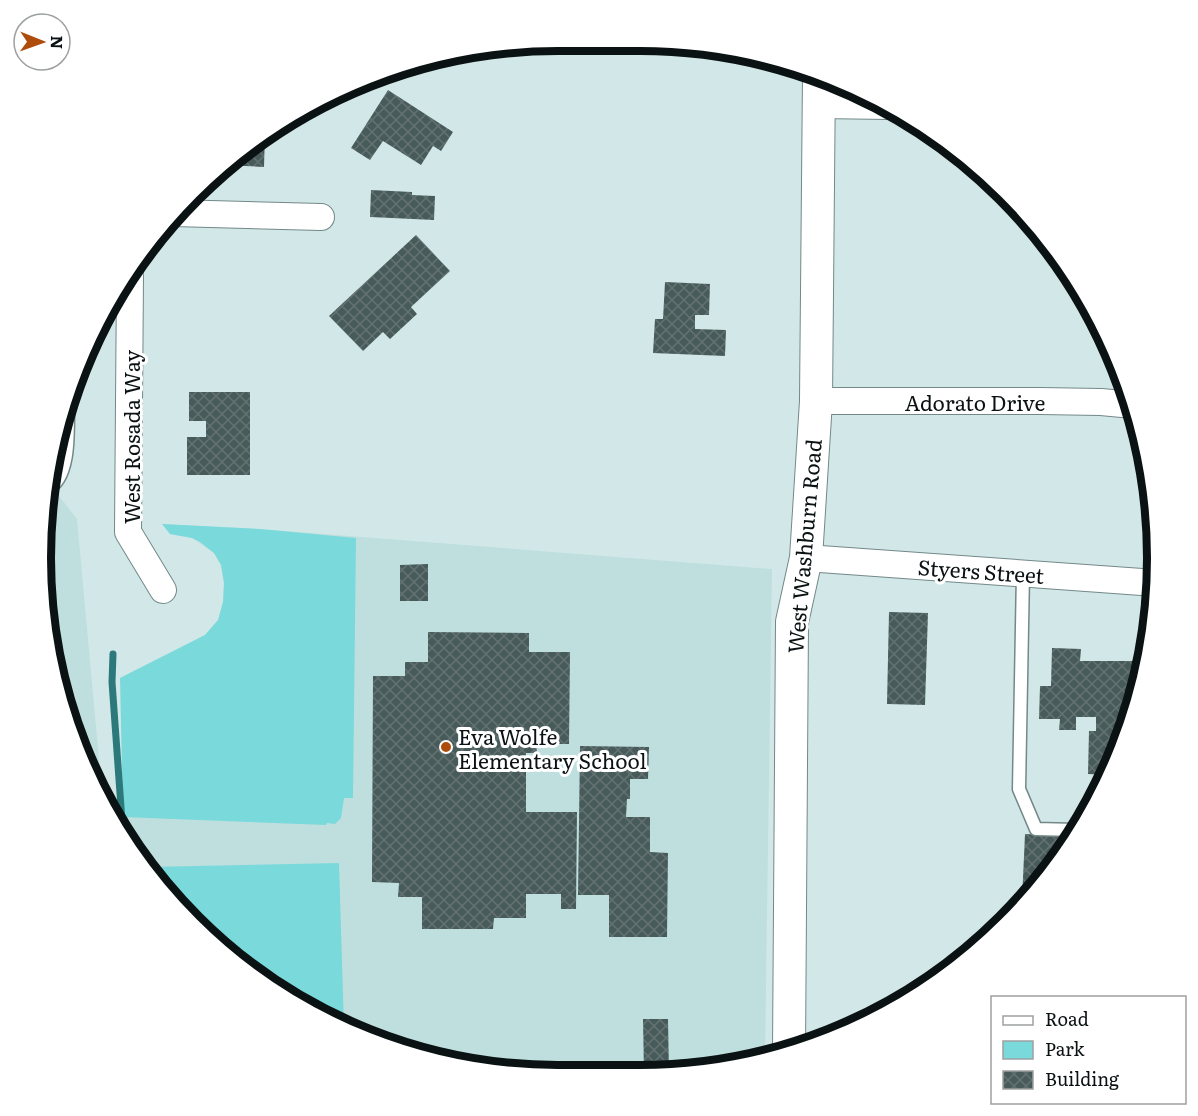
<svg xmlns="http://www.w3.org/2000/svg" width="1198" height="1116" viewBox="0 0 1198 1116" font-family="Literata,serif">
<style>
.built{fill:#bfdfdf}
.green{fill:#7ad9db}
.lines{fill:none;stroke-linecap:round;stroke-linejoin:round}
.stream{stroke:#2c797b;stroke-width:7}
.building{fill:url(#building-cross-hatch)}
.service-casing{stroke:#748888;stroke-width:15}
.minor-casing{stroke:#748888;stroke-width:28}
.tertiary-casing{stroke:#748888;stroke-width:34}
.service{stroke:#fff;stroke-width:12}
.minor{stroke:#fff;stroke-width:26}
.tertiary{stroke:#fff;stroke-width:32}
.poi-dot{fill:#ae4d0b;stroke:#fff;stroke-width:2}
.labels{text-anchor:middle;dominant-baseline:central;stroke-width:6;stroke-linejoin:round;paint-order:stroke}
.street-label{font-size:21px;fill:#0b1213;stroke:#fff}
.poi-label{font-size:21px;fill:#0b1213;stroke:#fff;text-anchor:start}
.rim{fill:none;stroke:#0b1213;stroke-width:8}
</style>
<defs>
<pattern id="building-cross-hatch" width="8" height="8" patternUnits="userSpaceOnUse" patternTransform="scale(1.5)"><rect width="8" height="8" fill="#485b5b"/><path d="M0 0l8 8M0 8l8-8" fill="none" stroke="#647272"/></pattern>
</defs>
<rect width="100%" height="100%" fill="#d2e8e8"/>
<g class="built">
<path d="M 52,487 L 77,519 L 103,802 L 68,725 L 45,626 L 42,524 L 47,489 Z"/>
<path d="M 162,524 L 260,529 L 772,569 L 765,1058 L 708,1071 L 558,1075 L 457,1066 L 360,1036 L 270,988 L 169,899 L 124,837 L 122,677 L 205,635 L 218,620 L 223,602 L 224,583 L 221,565 L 214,553 L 192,538 L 170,534 Z"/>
</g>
<g class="green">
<path d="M 162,524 L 260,529 L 356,538 L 353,798 L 344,798 L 341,818 L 335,824 L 327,823 L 326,825 L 123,817 L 120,678 L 205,635 L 218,620 L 223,602 L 224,583 L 221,565 L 214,553 L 200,542 L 192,538 L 170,534 Z"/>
<path d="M 339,863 L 344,1028 L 270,988 L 169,899 L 146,867 Z"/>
</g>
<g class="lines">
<path class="stream" d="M 113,654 L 112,682 L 123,835"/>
</g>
<g class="building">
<path d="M 388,90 L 453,132 L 441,151 L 433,146 L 421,165 L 383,141 L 370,160 L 351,148 Z"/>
<path d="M 265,133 L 264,167 L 224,165 L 243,147 Z"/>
<path d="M 371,190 L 412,192 L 412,195 L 435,196 L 434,220 L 370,217 Z"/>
<path d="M 416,235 L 450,271 L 411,307 L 417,314 L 390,339 L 383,332 L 363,351 L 329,316 Z"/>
<path d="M 665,282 L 710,284 L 709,315 L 695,315 L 695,329 L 726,330 L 725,356 L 653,353 L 655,319 L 663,319 Z"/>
<path d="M 189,392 L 250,392 L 250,475 L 187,475 L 187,437 L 206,437 L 206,421 L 189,421 Z"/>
<path d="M 428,564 L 428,601 L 400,601 L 400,565 Z"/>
<path d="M 889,612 L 928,613 L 925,705 L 887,704 Z"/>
<path d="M 428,632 L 529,633 L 529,652 L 570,652 L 569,744 L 536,744 L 537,753 L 526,753 L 526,812 L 577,812 L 576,909 L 561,909 L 561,894 L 526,894 L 526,918 L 494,918 L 493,929 L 422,929 L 422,897 L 398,897 L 399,883 L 372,882 L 373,676 L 405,676 L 405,662 L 428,662 Z"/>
<path d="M 1052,648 L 1081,649 L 1080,661 L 1133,661 L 1132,713 L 1109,775 L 1088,774 L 1089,731 L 1096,731 L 1096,717 L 1076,717 L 1076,730 L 1059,730 L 1060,719 L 1039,719 L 1040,686 L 1051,686 Z"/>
<path d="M 580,746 L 649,747 L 648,779 L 630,779 L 630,799 L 627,799 L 626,817 L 650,817 L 650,852 L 668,853 L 667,937 L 609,937 L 609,895 L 578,895 Z"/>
<path d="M 1025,834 L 1070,836 L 1070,842 L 1051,873 L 1025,900 L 1022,900 Z"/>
<path d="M 643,1019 L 668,1019 L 669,1072 L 644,1073 Z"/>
</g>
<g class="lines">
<g class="service-casing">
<g id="service">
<path d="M 47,489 C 73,478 67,421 68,397"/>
<path d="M 1023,573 L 1019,789 L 1036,829 L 1077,830"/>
</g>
</g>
<g class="minor-casing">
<g id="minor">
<path d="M 819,105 L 889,106"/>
<path d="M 173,213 L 321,217"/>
<path d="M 130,276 L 128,532 L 163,590"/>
<path d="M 816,401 L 1040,401 L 1101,402 L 1133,405"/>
<path d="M 806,558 L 1156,583"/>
</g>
</g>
<g class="tertiary-casing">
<path id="tertiary" d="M 789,1052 L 792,622 L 806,558 L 816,401 L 819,75"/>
</g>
<use href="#service" class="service"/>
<use href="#minor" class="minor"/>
<use href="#tertiary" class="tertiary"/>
</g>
<circle class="poi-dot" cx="446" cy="747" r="6"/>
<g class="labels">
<g class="street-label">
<text x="975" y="401">Adorato Drive</text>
<text transform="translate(130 437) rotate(-90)">West Rosada Way</text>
<text transform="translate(803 546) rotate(-85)">West Washburn Road</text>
<text transform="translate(981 570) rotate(4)">Styers Street</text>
</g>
<g class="poi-label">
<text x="458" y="735">Eva Wolfe<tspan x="458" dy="24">Elementary School</tspan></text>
</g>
</g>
<path d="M0 0H1198V1116H0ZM558 51H640A507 507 0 0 1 1147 558V558A507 507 0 0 1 640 1065H558A507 507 0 0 1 51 558V558A507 507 0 0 1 558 51Z" fill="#fff" fill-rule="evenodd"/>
<path class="rim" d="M558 51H640A507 507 0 0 1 1147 558V558A507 507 0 0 1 640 1065H558A507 507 0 0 1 51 558V558A507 507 0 0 1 558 51Z"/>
<rect x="991" y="996" width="195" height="108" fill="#ffffff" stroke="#9da0a1" stroke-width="1.5"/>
<rect x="1003" y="1016" width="30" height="9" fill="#ffffff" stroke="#9da0a1" stroke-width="1.5"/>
<text x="1045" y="1026" font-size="18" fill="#0b1213">Road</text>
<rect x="1003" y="1041" width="30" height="18" fill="#7ad9db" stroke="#9da0a1" stroke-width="1.5"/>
<text x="1045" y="1056" font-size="18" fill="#0b1213">Park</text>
<rect x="1003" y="1071" width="30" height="18" fill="url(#building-cross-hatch)" stroke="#9da0a1" stroke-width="1.5"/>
<text x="1045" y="1086" font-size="18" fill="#0b1213">Building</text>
<g transform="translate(42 42) rotate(91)"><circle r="28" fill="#ffffff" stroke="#9da0a1" stroke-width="1.5"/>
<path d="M0-4.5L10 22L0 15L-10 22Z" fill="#ae4d0b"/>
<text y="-9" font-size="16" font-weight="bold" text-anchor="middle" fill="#0b1213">N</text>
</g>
</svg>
